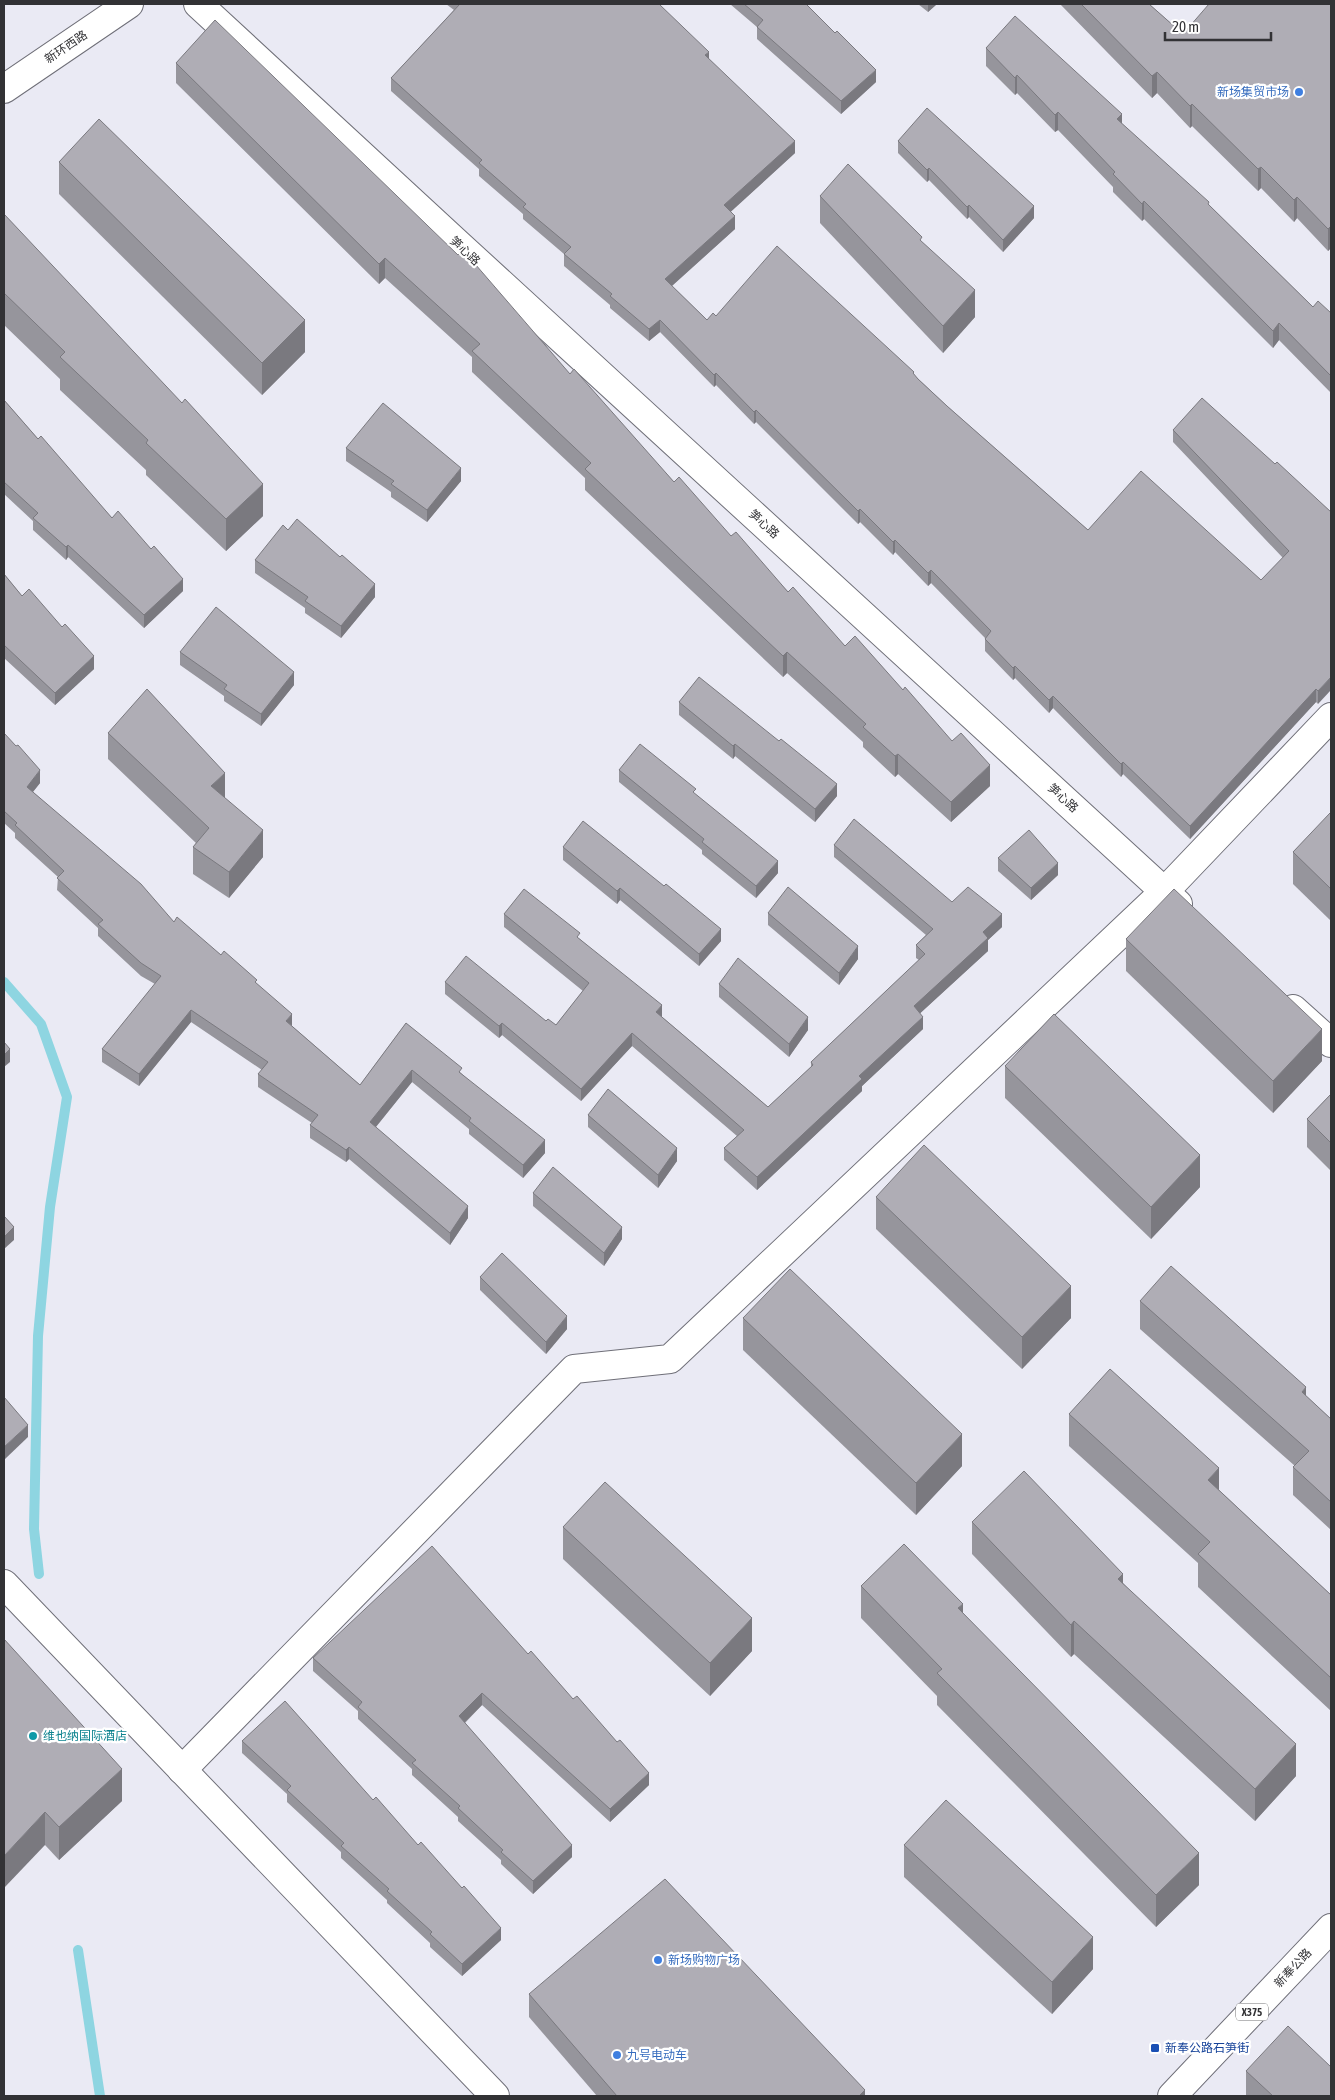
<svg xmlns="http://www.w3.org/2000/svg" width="1335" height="2100" viewBox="0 0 1335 2100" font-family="'Asap Condensed','Noto Sans SC',sans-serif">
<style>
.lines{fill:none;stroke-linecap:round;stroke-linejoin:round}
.stream{stroke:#8ed5e1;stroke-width:10}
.minor-casing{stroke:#6f6f78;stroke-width:30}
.tertiary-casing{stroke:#6f6f78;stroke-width:30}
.primary-casing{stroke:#6f6f78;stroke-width:30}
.minor{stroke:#fff;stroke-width:28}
.tertiary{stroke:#fff;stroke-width:28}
.primary{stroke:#fff;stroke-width:28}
.wall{fill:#96959c}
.shaded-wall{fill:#7a797f}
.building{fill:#afadb5;stroke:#7a797f}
.shop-dot{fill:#3f7fe0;stroke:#fff;stroke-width:2}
.culture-dot{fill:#0f9aa8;stroke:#fff;stroke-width:2}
.transit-dot{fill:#1a4fb4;stroke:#fff;stroke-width:2}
.labels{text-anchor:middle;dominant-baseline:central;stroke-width:4.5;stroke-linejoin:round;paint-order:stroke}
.shield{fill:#fff;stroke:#707072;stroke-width:1}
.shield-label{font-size:11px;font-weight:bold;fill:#323235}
.street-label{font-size:12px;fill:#323235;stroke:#fff}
.shop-label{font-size:12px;fill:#366cbe;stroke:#fff;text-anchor:start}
.culture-label{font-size:12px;fill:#0d838f;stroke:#fff;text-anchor:start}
.transit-label{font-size:12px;fill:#164399;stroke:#fff;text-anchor:start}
</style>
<rect width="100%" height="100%" fill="#eaeaf4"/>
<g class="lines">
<g class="stream">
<path d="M 4,982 L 41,1024 L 67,1097 L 50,1207 L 38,1336 L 34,1529 L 39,1574"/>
<path d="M 78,1950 L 100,2096"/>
</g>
<g class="minor-casing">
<g id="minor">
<path d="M 198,4 L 458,244 L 1178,904"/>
<path d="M 1293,1009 L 1331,1043"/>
<path d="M 4,1584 L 495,2096"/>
<path d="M 182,1770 L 574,1369 L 670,1359 L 1165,891 L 1331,717"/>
</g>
</g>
<g class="tertiary-casing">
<path id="tertiary" d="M 4,89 L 129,4"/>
</g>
<g class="primary-casing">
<path id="primary" d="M 1172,2096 L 1331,1928"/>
</g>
<use href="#minor" class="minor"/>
<use href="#tertiary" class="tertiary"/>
<use href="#primary" class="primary"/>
</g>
<g class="wall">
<path d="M 446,4 L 659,4 L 795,153 L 730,212 L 735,229 L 672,286 L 707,320 L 716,316 L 914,375 L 947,406 L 1088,530 L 1261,580 L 1283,558 L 1173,442 L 1173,430 L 1275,464 L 1331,512 L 1318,704 L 1316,702 L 1190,839 L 1123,774 L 1121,777 L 1053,708 L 1049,713 L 1015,678 L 1013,680 L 985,651 L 985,638 L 931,583 L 928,586 L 895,552 L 893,555 L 860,522 L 858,524 L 756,422 L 754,424 L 716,385 L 714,387 L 660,332 L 649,341 L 610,308 L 610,305 L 564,266 L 564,254 L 523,219 L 523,214 L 479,176 L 479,169 L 391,91 L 391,78 L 454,10 Z"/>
<path d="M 730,4 L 806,4 L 876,82 L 841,114 L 757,39 L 757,27 Z"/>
<path d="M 918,4 L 937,4 L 928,12 Z"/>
<path d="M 1060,4 L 1149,4 L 1183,34 L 1331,4 L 1331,248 L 1328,251 L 1297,218 L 1294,222 L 1261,188 L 1258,191 L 1192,126 L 1190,128 L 1157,93 L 1152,98 Z"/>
<path d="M 986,48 L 1122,124 L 1209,205 L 1313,307 L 1331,313 L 1331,393 L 1279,340 L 1273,348 L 1144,219 L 1142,221 L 1113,192 L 1113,187 L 1058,130 L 1055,132 L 1017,93 L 1015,95 L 986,66 Z"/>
<path d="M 176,63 L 570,374 L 674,482 L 845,646 L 903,690 L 990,786 L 951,822 L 898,774 L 895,777 L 863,747 L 863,742 L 787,673 L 783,677 L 585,490 L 585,478 L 472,372 L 472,357 L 385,278 L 379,284 L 176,83 Z"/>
<path d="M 898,141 L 1034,218 L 1003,252 L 969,217 L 967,219 L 929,180 L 927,182 L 898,153 Z"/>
<path d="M 59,162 L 305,352 L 262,395 L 59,194 Z"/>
<path d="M 820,196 L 922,242 L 975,317 L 943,353 L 820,223 Z"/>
<path d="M 4,214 L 263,516 L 226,551 L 146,475 L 146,470 L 60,390 L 60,379 L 4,325 Z"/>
<path d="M 4,400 L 38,439 L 112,518 L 183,591 L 144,628 L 68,557 L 66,560 L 33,530 L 33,521 L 4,494 Z"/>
<path d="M 346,448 L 461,481 L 427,522 L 391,497 L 391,492 L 346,461 Z"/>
<path d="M 288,530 L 375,597 L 341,638 L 305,613 L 305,608 L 255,573 L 255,560 Z"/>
<path d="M 4,574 L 22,596 L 94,669 L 55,705 L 4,658 Z"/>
<path d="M 180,652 L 294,685 L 261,726 L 224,701 L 224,696 L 180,665 Z"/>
<path d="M 679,702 L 837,796 L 815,822 L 735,756 L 733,759 L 679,715 Z"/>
<path d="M 4,733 L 40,783 L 33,792 L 174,922 L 221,955 L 257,984 L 292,1026 L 360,1085 L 406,1023 L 462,1074 L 545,1153 L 523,1178 L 469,1134 L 469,1129 L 412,1082 L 376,1127 L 468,1218 L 450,1245 L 349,1159 L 346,1162 L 310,1138 L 310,1125 L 312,1123 L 258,1087 L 258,1074 L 262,1070 L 191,1022 L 139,1086 L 102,1062 L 102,1049 L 155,984 L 141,976 L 98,936 L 98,928 L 57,890 L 58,877 L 15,838 L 15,833 L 4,823 Z"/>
<path d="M 108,733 L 225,798 L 263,857 L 229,898 L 193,874 L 193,847 L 196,843 L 108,759 Z"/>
<path d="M 619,770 L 778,873 L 756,898 L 702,854 L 702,850 L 619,782 Z"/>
<path d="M 1331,815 L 1331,921 L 1293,884 L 1293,852 Z"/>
<path d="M 834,845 L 1002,927 L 988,940 L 988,951 L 920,1013 L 923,1029 L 862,1086 L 862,1091 L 757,1190 L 724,1160 L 724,1148 L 737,1136 L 632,1046 L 581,1101 L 502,1035 L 499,1038 L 445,994 L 445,982 L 556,1025 L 583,991 L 504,927 L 504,914 L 580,939 L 662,1017 L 768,1107 L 811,1067 L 811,1062 L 919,960 L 916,958 L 916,945 L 926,935 L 834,857 Z"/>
<path d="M 563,847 L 721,941 L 699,966 L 620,900 L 617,904 L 563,860 Z"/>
<path d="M 998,858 L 1058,875 L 1031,900 L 998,871 Z"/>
<path d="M 768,913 L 858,959 L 839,985 L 768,925 Z"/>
<path d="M 1126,939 L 1322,1061 L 1273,1113 L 1126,971 Z"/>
<path d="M 719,984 L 808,1030 L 789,1057 L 719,997 Z"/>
<path d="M 1005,1066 L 1200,1187 L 1151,1239 L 1005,1098 Z"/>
<path d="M 1331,1094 L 1331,1171 L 1307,1147 L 1307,1119 Z"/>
<path d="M 588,1115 L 677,1161 L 658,1188 L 588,1127 Z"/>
<path d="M 533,1193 L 622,1239 L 604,1266 L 533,1206 Z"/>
<path d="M 876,1197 L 1071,1318 L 1022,1369 L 876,1229 Z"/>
<path d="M 480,1277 L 567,1329 L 546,1354 L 480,1290 Z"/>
<path d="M 1140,1301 L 1306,1396 L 1331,1419 L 1331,1530 L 1293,1495 L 1293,1467 L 1295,1466 L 1140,1329 Z"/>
<path d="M 743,1318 L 962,1466 L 916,1515 L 743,1350 Z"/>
<path d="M 1069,1414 L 1219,1490 L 1331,1595 L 1331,1711 L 1198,1587 L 1198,1563 L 1069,1446 Z"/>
<path d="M 972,1522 L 1123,1583 L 1296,1776 L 1255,1821 L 1074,1654 L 1071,1657 L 972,1554 Z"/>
<path d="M 563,1527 L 752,1651 L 710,1696 L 563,1559 Z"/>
<path d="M 861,1586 L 963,1613 L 1199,1885 L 1156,1927 L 937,1705 L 937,1696 L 861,1618 Z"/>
<path d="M 4,1639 L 122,1801 L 59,1860 L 45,1845 Z"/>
<path d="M 528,1654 L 649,1785 L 610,1822 L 482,1705 L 465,1723 L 572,1857 L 533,1894 L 501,1864 L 501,1860 L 458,1821 L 458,1817 L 412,1775 L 412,1769 L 358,1719 L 358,1711 L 313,1671 L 313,1658 Z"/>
<path d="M 242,1741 L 373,1800 L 501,1940 L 462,1976 L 430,1947 L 430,1943 L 387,1903 L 387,1900 L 341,1858 L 341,1852 L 287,1802 L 287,1794 L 242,1753 Z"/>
<path d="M 904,1845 L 1093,1969 L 1052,2014 L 904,1877 Z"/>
<path d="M 529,1994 L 865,2096 L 597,2096 L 529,2017 Z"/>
<path d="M 1246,2071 L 1331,2096 L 1246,2096 Z"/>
</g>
<g class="shaded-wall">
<path d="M 928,4 L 937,4 L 928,12 Z"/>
<path d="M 709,52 L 709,65 L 705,55 Z"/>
<path d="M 876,70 L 876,82 L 841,114 L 841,101 Z"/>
<path d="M 1157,72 L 1157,93 L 1152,98 L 1152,76 Z"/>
<path d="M 1017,75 L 1017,93 L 1015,95 L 1015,78 Z"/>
<path d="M 1192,104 L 1192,126 L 1190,128 L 1190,106 Z"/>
<path d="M 1058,112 L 1058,130 L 1055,132 L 1055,115 Z"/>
<path d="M 1122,114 L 1122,131 L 1117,119 Z"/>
<path d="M 795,141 L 795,153 L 724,218 L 724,205 Z"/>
<path d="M 1261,167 L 1261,188 L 1258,191 L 1258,169 Z"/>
<path d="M 929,168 L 929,180 L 927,182 L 927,170 Z"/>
<path d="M 1297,197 L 1297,218 L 1294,222 L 1294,200 Z"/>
<path d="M 1144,201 L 1144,219 L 1142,221 L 1142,204 Z"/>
<path d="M 969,205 L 969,217 L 967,219 L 967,207 Z"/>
<path d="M 1034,206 L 1034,218 L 1003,252 L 1003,240 Z"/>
<path d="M 735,216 L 735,229 L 665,292 L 665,279 Z"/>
<path d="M 1331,226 L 1331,248 L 1328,251 L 1328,229 Z"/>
<path d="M 385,258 L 385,278 L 379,284 L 379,264 Z"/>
<path d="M 975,290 L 975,317 L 943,353 L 943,326 Z"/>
<path d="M 305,320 L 305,352 L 262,395 L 262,363 Z"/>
<path d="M 660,320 L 660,332 L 649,341 L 649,329 Z"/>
<path d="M 1279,323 L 1279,340 L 1273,348 L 1273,331 Z"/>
<path d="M 716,373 L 716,385 L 714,387 L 714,375 Z"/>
<path d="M 756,410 L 756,422 L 754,424 L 754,412 Z"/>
<path d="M 461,468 L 461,481 L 427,522 L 427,510 Z"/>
<path d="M 263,484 L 263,516 L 226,551 L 226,519 Z"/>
<path d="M 860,509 L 860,522 L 858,524 L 858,511 Z"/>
<path d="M 895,540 L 895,552 L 893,555 L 893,542 Z"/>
<path d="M 68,545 L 68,557 L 66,560 L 66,547 Z"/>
<path d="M 931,570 L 931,583 L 928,586 L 928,573 Z"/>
<path d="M 183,579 L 183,591 L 144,628 L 144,615 Z"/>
<path d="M 375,584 L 375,597 L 341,638 L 341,626 Z"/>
<path d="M 787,652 L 787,673 L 783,677 L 783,656 Z"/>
<path d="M 94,656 L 94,669 L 55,705 L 55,693 Z"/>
<path d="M 1015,666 L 1015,678 L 1013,680 L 1013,668 Z"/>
<path d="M 294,672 L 294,685 L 261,726 L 261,714 Z"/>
<path d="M 1331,677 L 1331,690 L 1318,704 L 1318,691 Z"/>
<path d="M 1316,689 L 1316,702 L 1190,839 L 1190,826 Z"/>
<path d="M 1053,696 L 1053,708 L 1049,713 L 1049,700 Z"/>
<path d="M 735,744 L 735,756 L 733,759 L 733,746 Z"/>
<path d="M 898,754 L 898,774 L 895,777 L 895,756 Z"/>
<path d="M 1123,762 L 1123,774 L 1121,777 L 1121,764 Z"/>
<path d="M 990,765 L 990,786 L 951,822 L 951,802 Z"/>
<path d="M 40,770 L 40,783 L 27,799 L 27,787 Z"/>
<path d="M 225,773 L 225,799 L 211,786 Z"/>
<path d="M 837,784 L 837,796 L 815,822 L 815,809 Z"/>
<path d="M 263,830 L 263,857 L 229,898 L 229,872 Z"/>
<path d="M 778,861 L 778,873 L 756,898 L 756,886 Z"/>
<path d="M 1058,863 L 1058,875 L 1031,900 L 1031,888 Z"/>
<path d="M 620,888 L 620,900 L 617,904 L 617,891 Z"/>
<path d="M 1002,914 L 1002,927 L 988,940 L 988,951 L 914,1019 L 914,1006 L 983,932 Z"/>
<path d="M 721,929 L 721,941 L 699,966 L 699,954 Z"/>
<path d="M 858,946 L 858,959 L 839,985 L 839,973 Z"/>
<path d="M 662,1005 L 662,1018 L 656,1012 Z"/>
<path d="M 191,1010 L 191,1022 L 139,1086 L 139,1074 Z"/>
<path d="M 292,1014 L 292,1026 L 286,1021 Z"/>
<path d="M 808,1017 L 808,1030 L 789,1057 L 789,1044 Z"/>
<path d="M 923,1017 L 923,1029 L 862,1086 L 862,1091 L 757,1190 L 757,1177 L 859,1076 Z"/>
<path d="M 502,1023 L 502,1035 L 499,1038 L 499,1026 Z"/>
<path d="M 1322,1029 L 1322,1061 L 1273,1113 L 1273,1081 Z"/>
<path d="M 632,1033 L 632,1046 L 581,1101 L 581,1089 Z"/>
<path d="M 10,1049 L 10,1062 L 4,1067 L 4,1055 Z"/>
<path d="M 412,1070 L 412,1082 L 370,1134 L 370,1122 Z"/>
<path d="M 545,1140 L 545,1153 L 523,1178 L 523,1165 Z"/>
<path d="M 349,1147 L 349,1159 L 346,1162 L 346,1150 Z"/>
<path d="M 677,1148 L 677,1161 L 658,1188 L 658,1175 Z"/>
<path d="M 1200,1155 L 1200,1187 L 1151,1239 L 1151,1207 Z"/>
<path d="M 468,1206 L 468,1218 L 450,1245 L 450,1233 Z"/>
<path d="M 14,1227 L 14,1240 L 4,1249 L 4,1237 Z"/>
<path d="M 622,1227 L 622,1239 L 604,1266 L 604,1253 Z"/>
<path d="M 1071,1286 L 1071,1318 L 1022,1369 L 1022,1337 Z"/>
<path d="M 567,1316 L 567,1329 L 546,1354 L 546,1342 Z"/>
<path d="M 1306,1387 L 1306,1415 L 1302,1392 Z"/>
<path d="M 28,1425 L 28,1437 L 4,1460 L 4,1447 Z"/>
<path d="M 962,1434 L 962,1466 L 916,1515 L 916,1483 Z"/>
<path d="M 1219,1468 L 1219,1500 L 1208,1480 Z"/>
<path d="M 1123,1574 L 1123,1606 L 1118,1579 Z"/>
<path d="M 963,1604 L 963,1636 L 958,1608 Z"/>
<path d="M 752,1618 L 752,1651 L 710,1696 L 710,1663 Z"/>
<path d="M 1074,1621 L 1074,1654 L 1071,1657 L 1071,1625 Z"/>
<path d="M 482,1693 L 482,1705 L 459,1728 L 459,1716 Z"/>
<path d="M 1296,1744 L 1296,1776 L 1255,1821 L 1255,1789 Z"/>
<path d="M 122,1769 L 122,1801 L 59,1860 L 59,1827 Z"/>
<path d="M 649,1773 L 649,1785 L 610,1822 L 610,1809 Z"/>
<path d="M 45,1812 L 45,1845 L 4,1888 L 4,1856 Z"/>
<path d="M 572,1845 L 572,1857 L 533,1894 L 533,1881 Z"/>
<path d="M 1199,1853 L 1199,1885 L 1156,1927 L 1156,1895 Z"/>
<path d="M 501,1928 L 501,1940 L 462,1976 L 462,1964 Z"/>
<path d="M 1093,1937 L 1093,1969 L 1052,2014 L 1052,1982 Z"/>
<path d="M 865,2090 L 865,2096 L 859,2096 Z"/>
</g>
<g class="building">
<path d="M 460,4 L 659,4 L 709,52 L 705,55 L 795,141 L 724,205 L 735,216 L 665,279 L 707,320 L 713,313 L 716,316 L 777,246 L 914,372 L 913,373 L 918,379 L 947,406 L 1088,530 L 1141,471 L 1261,580 L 1289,551 L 1173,430 L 1202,398 L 1275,464 L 1277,462 L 1331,512 L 1331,677 L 1318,691 L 1316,689 L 1190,826 L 1123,762 L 1121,764 L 1053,696 L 1049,700 L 1015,666 L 1013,668 L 985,639 L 991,631 L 931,570 L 928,573 L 895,540 L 893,542 L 860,509 L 858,511 L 756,410 L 754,412 L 716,373 L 714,375 L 660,320 L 649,329 L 610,296 L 612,294 L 564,254 L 571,247 L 523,207 L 526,204 L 479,163 L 482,160 L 391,78 Z"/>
<path d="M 744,4 L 806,4 L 835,33 L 837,31 L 876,70 L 841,101 L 757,27 L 763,20 Z"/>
<path d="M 1081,4 L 1149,4 L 1183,34 L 1209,4 L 1331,4 L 1331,226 L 1328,229 L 1297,197 L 1294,200 L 1261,167 L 1258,169 L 1192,104 L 1190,106 L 1157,72 L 1152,76 Z"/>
<path d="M 1015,16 L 1122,114 L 1117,119 L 1209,202 L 1208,204 L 1313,307 L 1318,301 L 1331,313 L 1331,376 L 1279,323 L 1273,331 L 1144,201 L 1142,204 L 1113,174 L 1115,172 L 1058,112 L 1055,115 L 1017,75 L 1015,78 L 986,48 Z"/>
<path d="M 215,20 L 458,255 L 463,250 L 570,374 L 574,369 L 674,482 L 679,477 L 731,536 L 736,532 L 788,592 L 793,587 L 845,646 L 855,636 L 903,690 L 905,687 L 952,741 L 961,733 L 990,765 L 951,802 L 898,754 L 895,756 L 863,727 L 866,724 L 787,652 L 783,656 L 585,469 L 591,463 L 472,351 L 480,344 L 385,258 L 379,264 L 176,63 Z"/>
<path d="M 927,108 L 1034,206 L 1003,240 L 969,205 L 967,207 L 929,168 L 927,170 L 898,141 Z"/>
<path d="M 99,119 L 305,320 L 262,363 L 59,162 Z"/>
<path d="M 848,164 L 922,237 L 920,240 L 975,290 L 943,326 L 820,196 Z"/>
<path d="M 4,214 L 182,403 L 185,399 L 263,484 L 226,519 L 146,443 L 148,440 L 60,357 L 65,352 L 4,293 Z"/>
<path d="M 4,400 L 38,439 L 41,436 L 112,518 L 118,511 L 151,549 L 154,546 L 183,579 L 144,615 L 68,545 L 66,547 L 33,518 L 38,513 L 4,482 Z"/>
<path d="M 383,403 L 461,468 L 427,510 L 391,484 L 394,481 L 346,448 Z"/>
<path d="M 297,519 L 340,557 L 342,555 L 375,584 L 341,626 L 305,601 L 308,597 L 255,560 L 283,525 L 288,530 Z"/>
<path d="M 4,574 L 22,596 L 29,589 L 62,627 L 65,624 L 94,656 L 55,693 L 4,645 Z"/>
<path d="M 216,607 L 294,672 L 261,714 L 224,689 L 227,685 L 180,652 Z"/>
<path d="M 699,677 L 779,741 L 781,739 L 837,784 L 815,809 L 735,744 L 733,746 L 679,702 Z"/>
<path d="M 147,689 L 225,773 L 211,786 L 263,830 L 229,872 L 193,847 L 209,828 L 108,733 Z"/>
<path d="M 4,733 L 16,746 L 18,745 L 40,770 L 27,787 L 141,884 L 174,922 L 177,917 L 221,955 L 224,951 L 257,980 L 255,982 L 292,1014 L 286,1021 L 360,1085 L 406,1023 L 462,1068 L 459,1072 L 545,1140 L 523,1165 L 469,1121 L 471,1118 L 412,1070 L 370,1122 L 468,1206 L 450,1233 L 349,1147 L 346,1150 L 310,1125 L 318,1115 L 258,1074 L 268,1062 L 191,1010 L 139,1074 L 102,1049 L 161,976 L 141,963 L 98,924 L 103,920 L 57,878 L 64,871 L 15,825 L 17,823 L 4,811 Z"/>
<path d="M 640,744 L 696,789 L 693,792 L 778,861 L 756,886 L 702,842 L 704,839 L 619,770 Z"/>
<path d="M 1330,813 L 1331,815 L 1331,889 L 1293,852 Z"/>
<path d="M 854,819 L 952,902 L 968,887 L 1002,914 L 983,932 L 988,938 L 914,1006 L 923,1017 L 859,1076 L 862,1079 L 757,1177 L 724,1148 L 744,1130 L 632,1033 L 581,1089 L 502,1023 L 499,1026 L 445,982 L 466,956 L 546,1021 L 548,1019 L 556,1025 L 589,983 L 504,914 L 524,889 L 580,933 L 577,937 L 662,1005 L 656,1012 L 768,1107 L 813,1065 L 811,1062 L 925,954 L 916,945 L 933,929 L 834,845 Z"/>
<path d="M 583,821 L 664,886 L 666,884 L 721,929 L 699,954 L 620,888 L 617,891 L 563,847 Z"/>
<path d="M 1029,830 L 1058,863 L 1031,888 L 998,858 Z"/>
<path d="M 788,887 L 858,946 L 839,973 L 768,913 Z"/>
<path d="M 1174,889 L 1322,1029 L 1273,1081 L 1126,939 Z"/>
<path d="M 738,958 L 808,1017 L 789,1044 L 719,984 Z"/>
<path d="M 1054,1014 L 1200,1155 L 1151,1207 L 1005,1066 Z"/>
<path d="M 4,1042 L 10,1049 L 4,1055 Z"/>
<path d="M 608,1089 L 677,1148 L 658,1175 L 588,1115 Z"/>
<path d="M 1331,1094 L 1331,1143 L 1307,1119 Z"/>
<path d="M 924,1145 L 1071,1286 L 1022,1337 L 876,1197 Z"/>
<path d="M 553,1167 L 622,1227 L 604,1253 L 533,1193 Z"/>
<path d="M 4,1216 L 14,1227 L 4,1237 Z"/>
<path d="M 502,1253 L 567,1316 L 546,1342 L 480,1277 Z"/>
<path d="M 1171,1266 L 1306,1387 L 1302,1392 L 1331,1419 L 1331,1502 L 1293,1467 L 1309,1451 L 1140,1301 Z"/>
<path d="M 790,1269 L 962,1434 L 916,1483 L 743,1318 Z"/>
<path d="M 1110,1369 L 1219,1468 L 1208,1480 L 1331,1595 L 1331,1678 L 1198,1554 L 1210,1542 L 1069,1414 Z"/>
<path d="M 4,1397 L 28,1425 L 4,1447 Z"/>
<path d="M 1024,1471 L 1123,1574 L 1118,1579 L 1296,1744 L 1255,1789 L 1074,1621 L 1071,1625 L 972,1522 Z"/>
<path d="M 605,1482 L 752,1618 L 710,1663 L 563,1527 Z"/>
<path d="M 904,1544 L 963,1604 L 958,1608 L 1199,1853 L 1156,1895 L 937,1673 L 942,1669 L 861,1586 Z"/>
<path d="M 432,1546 L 528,1654 L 531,1651 L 573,1699 L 577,1696 L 617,1742 L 620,1740 L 649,1773 L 610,1809 L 482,1693 L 459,1716 L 572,1845 L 533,1881 L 501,1852 L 503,1850 L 458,1808 L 460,1806 L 412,1763 L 416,1760 L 358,1707 L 362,1702 L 313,1658 Z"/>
<path d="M 4,1639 L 122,1769 L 59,1827 L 45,1812 L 4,1856 Z"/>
<path d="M 285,1701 L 373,1800 L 376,1797 L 418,1845 L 421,1842 L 462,1888 L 464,1886 L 501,1928 L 462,1964 L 430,1934 L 432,1932 L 387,1891 L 389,1889 L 341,1846 L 344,1843 L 287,1790 L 291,1786 L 242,1741 Z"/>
<path d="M 946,1800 L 1093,1937 L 1052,1982 L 904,1845 Z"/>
<path d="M 665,1879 L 865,2090 L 859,2096 L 617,2096 L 529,1994 Z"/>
<path d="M 1288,2026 L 1331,2067 L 1331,2096 L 1273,2096 L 1246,2071 Z"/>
</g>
<g class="shop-dot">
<circle cx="1299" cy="92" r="5"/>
<circle cx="658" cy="1960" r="5"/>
<circle cx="617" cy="2055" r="5"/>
</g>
<circle class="culture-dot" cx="33" cy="1736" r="5"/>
<rect class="transit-dot" x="1150" y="2043" width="10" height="10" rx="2.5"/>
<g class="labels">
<rect class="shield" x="1236" y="2003.5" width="32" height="17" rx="4"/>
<g class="shield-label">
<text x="1252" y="2012">X375</text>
</g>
<g class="street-label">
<text transform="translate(66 47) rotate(-34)">新环西路</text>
<text transform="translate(465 251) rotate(43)">笋心路</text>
<text transform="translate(764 524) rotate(42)">笋心路</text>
<text transform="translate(1063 798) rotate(42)">笋心路</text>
<text transform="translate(1293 1968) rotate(-47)">新奉公路</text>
</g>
<g class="shop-label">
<text x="1289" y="92" text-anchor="end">新场集贸市场</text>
<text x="668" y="1960">新场购物广场</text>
<text x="627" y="2055">九号电动车</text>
</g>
<g class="culture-label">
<text x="43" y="1736">维也纳国际酒店</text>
</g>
<g class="transit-label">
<text x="1165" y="2048">新奉公路石笋街</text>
</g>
</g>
<rect width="1335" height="2100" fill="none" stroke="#323235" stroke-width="10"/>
<path d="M1165 32v8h106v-8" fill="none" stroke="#323235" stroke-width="2.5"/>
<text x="1172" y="32" font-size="15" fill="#323235" stroke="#ffffff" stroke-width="4" paint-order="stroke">20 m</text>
</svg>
